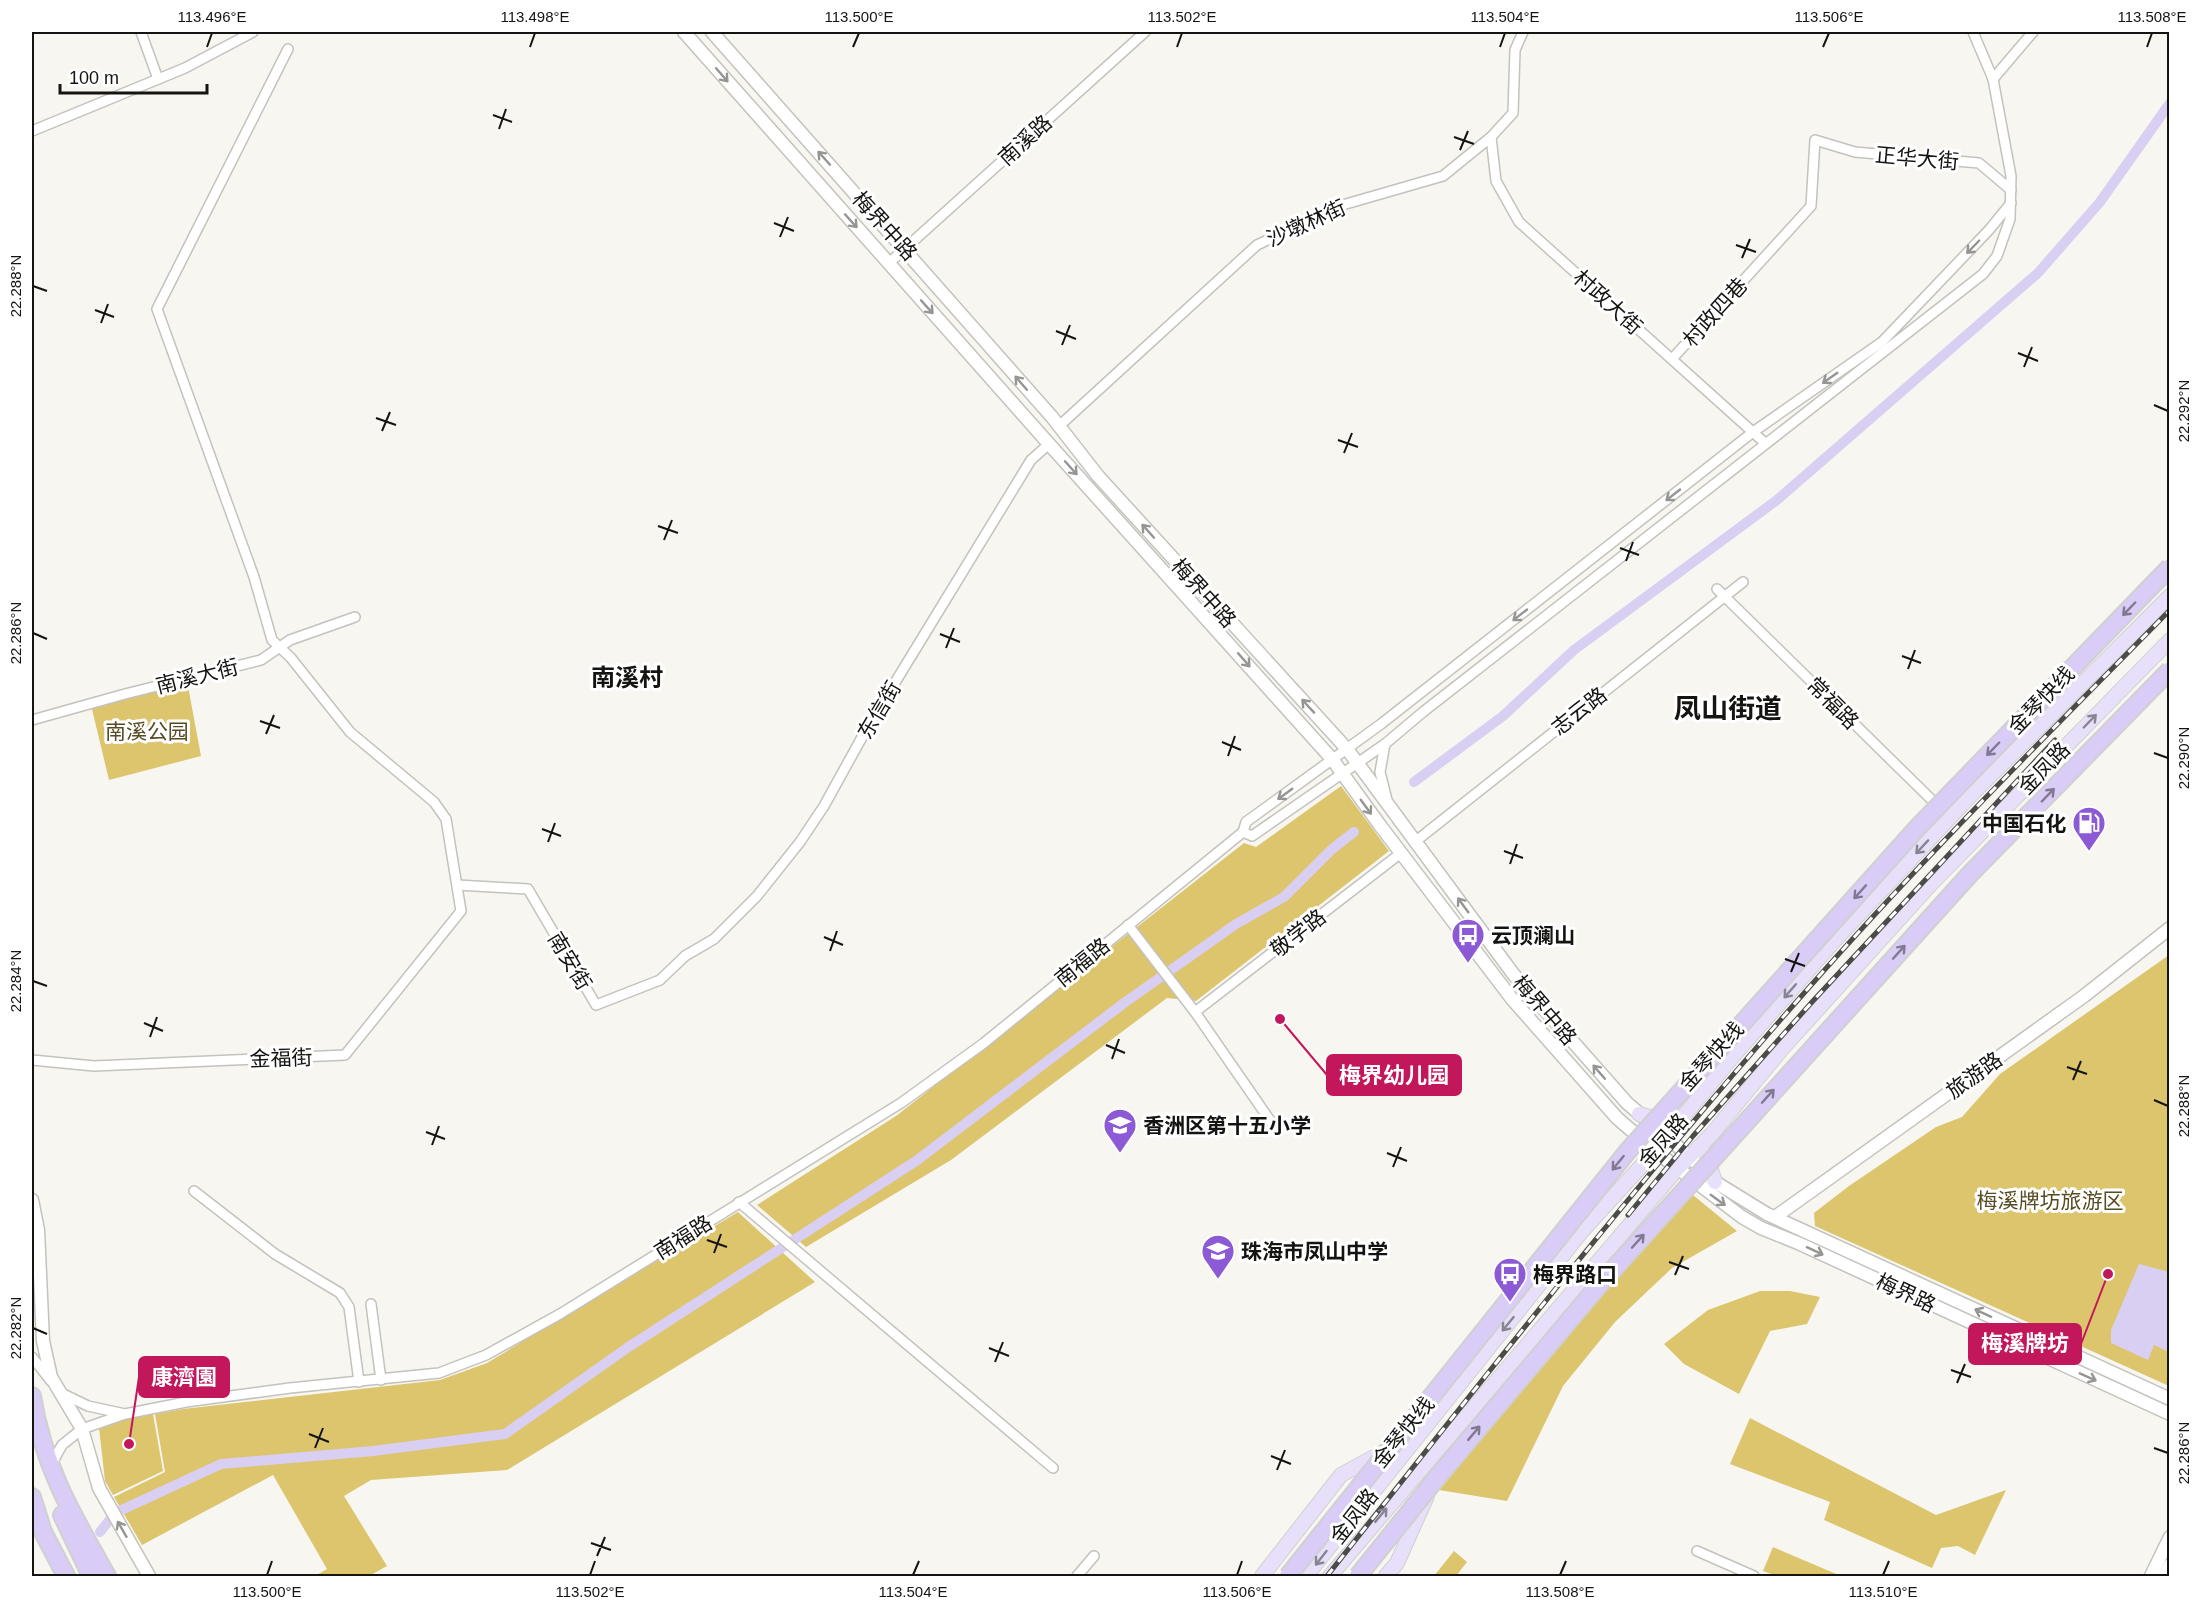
<svg xmlns="http://www.w3.org/2000/svg" width="2201" height="1608" viewBox="0 0 2201 1608" font-family="Arial,'Noto Sans SC',sans-serif">
<style>
.green{fill:#dcc56d}
.water{fill:#d9cff2}
.lines{fill:none;stroke-linecap:round;stroke-linejoin:round}
.canal{stroke:#d9cff2;stroke-width:10}
.street-casing{stroke:#c4c2bd;stroke-width:12}
.secondary-casing{stroke:#c4c2bd;stroke-width:15}
.primary-casing{stroke:#d0d0d0;stroke-width:16}
.highway-casing{stroke:#d0d0d0;stroke-width:20}
.street{stroke:#fff;stroke-width:9}
.secondary{stroke:#fff;stroke-width:12}
.primary{stroke:#e8e0fa;stroke-width:14}
.highway{stroke:#d9ccf7;stroke-width:16}
.rail-casing{stroke:#4b4b48;stroke-width:5}
.rail{stroke:#fff;stroke-width:3;stroke-dasharray:9;stroke-linecap:butt}
.highway-bridge-casing{stroke:#d0d0d0;stroke-width:20;stroke-linecap:butt}
.highway-bridge{stroke:#d9ccf7;stroke-width:16}
.oneway{stroke:#959594}
.oneway2{stroke:#807990}
.oneway3{stroke:#898492}
.ticks{fill:none;stroke:#141412;stroke-width:2}
.labels{text-anchor:middle;dominant-baseline:central;stroke-width:6;stroke-linejoin:round;paint-order:stroke}
.street-label{font-size:21px;fill:#141412;stroke:#fff}
.park-label{font-size:21px;fill:#564b22;stroke:#fff}
.poi-label{font-size:21px;font-weight:bold;fill:#141412;stroke:#fff;text-anchor:start}
.quarter-label{font-size:24px;font-weight:bold;fill:#141412;stroke:#fff}
.district-label{font-size:27px;font-weight:bold;fill:#141412;stroke:#fff}
.leader{fill:none;stroke:#c2185b;stroke-width:2}
.callout-dot{fill:#c2185b;stroke:#fff;stroke-width:2}
.callout{fill:#c2185b;stroke:#c2185b;stroke-width:2}
.callout-label{font-size:22px;text-anchor:middle;font-weight:bold;fill:#fff}
.neatline{fill:none;stroke:#141412;stroke-width:2}
.ticks-label{font-size:15px;text-anchor:middle;fill:#141412}
</style>
<rect width="100%" height="100%" fill="#f8f6f1"/>
<g class="green">
<path d="M 187,681 L 201,756 L 109,780 L 91,705 Z"/>
<path d="M 1341,786 L 1389,851 L 1196,1001 L 1167,998 L 951,1160 L 806,1247 L 757,1205 L 896,1116 L 1244,843 L 1256,847 Z"/>
<path d="M 2169,955 L 2169,1386 L 1815,1226 L 1814,1213 L 1849,1186 L 1936,1127 L 1962,1117 L 2000,1074 Z"/>
<path d="M 1688,1191 L 1737,1231 L 1672,1268 L 1615,1322 L 1563,1386 L 1507,1501 L 1439,1490 Z"/>
<path d="M 738,1212 L 815,1282 L 507,1470 L 371,1480 L 344,1496 L 387,1566 L 369,1576 L 315,1576 L 327,1569 L 273,1475 L 142,1545 L 114,1497 L 165,1472 L 155,1414 L 183,1409 L 440,1380 L 487,1363 Z"/>
<path d="M 1760,1291 L 1790,1291 L 1820,1297 L 1807,1324 L 1770,1331 L 1739,1394 L 1684,1364 L 1664,1344 L 1708,1310 Z"/>
<path d="M 153,1414 L 163,1471 L 113,1495 L 105,1481 L 99,1428 L 127,1417 Z"/>
<path d="M 1750,1418 L 1936,1515 L 2006,1490 L 1975,1555 L 1958,1546 L 1941,1548 L 1932,1568 L 1824,1520 L 1830,1502 L 1730,1464 Z"/>
<path d="M 1773,1547 L 1841,1576 L 1777,1576 L 1763,1571 Z"/>
<path d="M 1454,1551 L 1467,1562 L 1456,1576 L 1434,1576 Z"/>
</g>
<path class="water" d="M 2139,1264 L 2169,1272 L 2169,1352 L 2154,1345 L 2148,1360 L 2111,1343 L 2111,1330 Z"/>
<g class="lines">
<g class="canal">
<path d="M 1414,782 L 1503,716 L 1574,650 L 1777,500 L 2038,273 L 2100,202 L 2170,103"/>
<path d="M 100,1532 L 115,1513 L 221,1464 L 373,1451 L 505,1434 L 627,1348 L 916,1161 L 1124,1003 L 1236,924 L 1284,897 L 1332,849 L 1354,832"/>
</g>
<g class="street-casing">
<g id="street">
<path d="M 141,32 L 158,79"/>
<path d="M 1993,79 L 2033,32"/>
<path d="M 32,131 L 185,68 L 253,32"/>
<path d="M 1491,137 L 1496,181 L 1519,222 L 1765,443"/>
<path d="M 889,263 L 1145,32"/>
<path d="M 1672,359 L 1811,206 L 1815,140 L 1855,152 L 1979,163 L 2011,190"/>
<path d="M 1058,427 L 1257,245 L 1339,206 L 1443,176 L 1491,137 L 1513,113 L 1515,50 L 1523,32"/>
<path d="M 1717,589 L 1940,808"/>
<path d="M 32,720 L 125,694 L 261,660 L 290,640 L 355,617"/>
<path d="M 1385,744 L 1252,836 L 1243,832 L 1246,822 L 1381,724 L 1753,432 L 1882,342 L 1989,230 L 2011,203"/>
<path d="M 1387,800 L 1380,772 L 1385,744 L 1423,712 L 1983,274 L 1997,256 L 2010,219 L 2011,176 L 1993,79 L 1973,32"/>
<path d="M 1416,841 L 1743,582"/>
<path d="M 457,885 L 528,889 L 596,1005 L 660,980 L 685,956 L 714,939 L 757,896 L 800,842 L 824,806 L 866,730 L 1031,460 L 1049,444"/>
<path d="M 1128,925 L 1195,1012 L 1278,1132"/>
<path d="M 1195,1012 L 1401,853"/>
<path d="M 32,1060 L 94,1066 L 345,1055 L 461,911 L 446,819 L 434,802 L 350,732 L 291,658 L 272,640 L 254,577 L 157,309 L 288,49"/>
<path d="M 194,1191 L 275,1254 L 340,1293 L 349,1307 L 359,1382"/>
<path d="M 739,1202 L 1053,1468"/>
<path d="M 371,1304 L 381,1380"/>
<path d="M 32,1357 L 51,1381"/>
<path d="M 59,1392 L 88,1406 L 125,1414"/>
<path d="M 51,1465 L 62,1445 L 82,1429 L 125,1414 L 186,1402 L 290,1388 L 439,1373 L 486,1355 L 560,1314 L 901,1103 L 984,1043 L 1243,832"/>
<path d="M 1697,1551 L 1754,1576"/>
<path d="M 1077,1576 L 1094,1556"/>
</g>
</g>
<g class="secondary-casing">
<g id="secondary">
<path d="M 684,32 L 1049,444 L 1332,759 L 1379,824 L 1512,999 L 1617,1118 L 1655,1151 L 1742,1217 L 1761,1228 L 1798,1243 L 2170,1414"/>
<path d="M 712,32 L 1052,417 L 1098,476 L 1347,749 L 1514,975 L 1627,1103 L 1690,1157 L 1715,1182 L 1767,1214 L 2170,1399"/>
<path d="M 32,1200 L 38,1230 L 43,1341 L 51,1377 L 82,1429 L 99,1488 L 149,1576"/>
<path d="M 1775,1217 L 2084,996 L 2170,928"/>
<path d="M 2151,1576 L 2170,1537"/>
<path d="M 2164,1576 L 2170,1565"/>
</g>
</g>
<g class="primary-casing">
<g id="primary">
<path d="M 1639,1114 L 1666,1122 L 1684,1116"/>
<path d="M 1706,1154 L 1715,1182"/>
<path d="M 1262,1576 L 1341,1475 L 1387,1450"/>
<path d="M 1306,1576 L 1583,1230 L 1655,1151 L 1734,1055 L 1835,940 L 1972,794 L 2170,596"/>
<path d="M 1330,1576 L 1678,1168 L 1711,1135 L 1781,1050 L 1931,884 L 2170,640"/>
<path d="M 1386,1576 L 1397,1563 L 1427,1496"/>
</g>
</g>
<g class="highway-casing">
<g id="highway">
<path d="M 32,1396 C 43,1466 73,1516 107,1576"/>
<path d="M 32,1497 L 43,1532 L 66,1576"/>
<path d="M 62,1515 L 91,1576"/>
</g>
</g>
<use href="#street" class="street"/>
<use href="#secondary" class="secondary"/>
<use href="#primary" class="primary"/>
<use href="#highway" class="highway"/>
<g class="rail-casing">
<g id="rail">
<path d="M 1628,1215 L 1693,1136 L 1812,1002 L 2055,740"/>
<path d="M 1327,1576 C 1483,1379 1638,1181 1805,992 C 1921,860 2046,736 2170,610"/>
</g>
</g>
<use href="#rail" class="rail"/>
<g class="highway-bridge-casing">
<g id="highway-bridge">
<path d="M 1288,1576 L 1627,1152 L 1918,827 L 2170,567"/>
<path d="M 1358,1576 L 1435,1480 L 1599,1285 L 1970,874 L 2170,670"/>
</g>
</g>
<use href="#highway-bridge" class="highway-bridge"/>
</g>
<defs><path id="oneway-shaft" d="M-6 0H5M1.5-3L5.5 0L1.5 3" fill="none" stroke-width="1.6" stroke-linecap="round" stroke-linejoin="round" transform="scale(1.5)"/></defs>
<g class="oneway">
<use href="#oneway-shaft" transform="translate(722 75) rotate(49)"/>
<use href="#oneway-shaft" transform="translate(824 158) rotate(-132)"/>
<use href="#oneway-shaft" transform="translate(851 221) rotate(48)"/>
<use href="#oneway-shaft" transform="translate(1973 247) rotate(134)"/>
<use href="#oneway-shaft" transform="translate(927 307) rotate(48)"/>
<use href="#oneway-shaft" transform="translate(1830 378) rotate(145)"/>
<use href="#oneway-shaft" transform="translate(1021 383) rotate(-131)"/>
<use href="#oneway-shaft" transform="translate(1071 468) rotate(48)"/>
<use href="#oneway-shaft" transform="translate(1673 495) rotate(142)"/>
<use href="#oneway-shaft" transform="translate(1148 531) rotate(-132)"/>
<use href="#oneway-shaft" transform="translate(1520 615) rotate(142)"/>
<use href="#oneway-shaft" transform="translate(1244 660) rotate(49)"/>
<use href="#oneway-shaft" transform="translate(1308 706) rotate(-133)"/>
<use href="#oneway-shaft" transform="translate(1285 794) rotate(144)"/>
<use href="#oneway-shaft" transform="translate(1366 807) rotate(54)"/>
<use href="#oneway-shaft" transform="translate(1463 905) rotate(-126)"/>
<use href="#oneway-shaft" transform="translate(1599 1072) rotate(-131)"/>
<use href="#oneway-shaft" transform="translate(1718 1200) rotate(36)"/>
<use href="#oneway-shaft" transform="translate(1815 1251) rotate(25)"/>
<use href="#oneway-shaft" transform="translate(1983 1313) rotate(-155)"/>
<use href="#oneway-shaft" transform="translate(2088 1377) rotate(24)"/>
<use href="#oneway-shaft" transform="translate(122 1529) rotate(-120)"/>
</g>
<g class="oneway2">
<use href="#oneway-shaft" transform="translate(2129 609) rotate(134)"/>
<use href="#oneway-shaft" transform="translate(1993 749) rotate(134)"/>
<use href="#oneway-shaft" transform="translate(2048 795) rotate(-46)"/>
<use href="#oneway-shaft" transform="translate(1860 892) rotate(132)"/>
<use href="#oneway-shaft" transform="translate(1899 952) rotate(-48)"/>
<use href="#oneway-shaft" transform="translate(1768 1096) rotate(-48)"/>
<use href="#oneway-shaft" transform="translate(1618 1163) rotate(129)"/>
<use href="#oneway-shaft" transform="translate(1638 1241) rotate(-48)"/>
<use href="#oneway-shaft" transform="translate(1474 1433) rotate(-50)"/>
</g>
<g class="oneway3">
<use href="#oneway-shaft" transform="translate(2090 721) rotate(-46)"/>
<use href="#oneway-shaft" transform="translate(1922 847) rotate(133)"/>
<use href="#oneway-shaft" transform="translate(1790 991) rotate(131)"/>
<use href="#oneway-shaft" transform="translate(1508 1324) rotate(129)"/>
<use href="#oneway-shaft" transform="translate(1381 1515) rotate(-50)"/>
<use href="#oneway-shaft" transform="translate(1321 1558) rotate(128)"/>
</g>
<path class="ticks" d="M 207,47 L 212,33M 530,47 L 535,33M 853,47 L 859,33M 1177,47 L 1182,33M 1500,47 L 1505,33M 1823,47 L 1829,33M 2147,47 L 2152,33M 493,115 L 512,122M 499,129 L 506,109M 1454,137 L 1474,144M 1460,150 L 1468,131M 774,223 L 794,231M 780,237 L 788,217M 1736,245 L 1756,252M 1742,258 L 1750,239M 33,286 L 47,291M 95,310 L 114,317M 101,323 L 108,304M 1056,331 L 1076,339M 1062,345 L 1070,325M 2018,353 L 2038,361M 2024,367 L 2032,347M 2154,405 L 2168,411M 376,418 L 396,425M 382,431 L 390,412M 1338,440 L 1358,447M 1344,453 L 1352,433M 658,526 L 678,533M 664,540 L 672,520M 1620,548 L 1639,555M 1626,561 L 1633,542M 33,633 L 47,639M 940,634 L 960,642M 946,648 L 954,628M 1902,656 L 1921,663M 1908,669 L 1915,650M 260,721 L 280,728M 266,734 L 274,715M 1222,742 L 1241,750M 2154,753 L 2168,758M 1228,756 L 1235,736M 542,829 L 561,836M 548,842 L 555,823M 1504,851 L 1523,858M 1510,864 L 1517,844M 824,937 L 843,945M 830,951 L 837,931M 1785,959 L 1805,966M 1791,972 L 1799,953M 33,981 L 47,986M 144,1023 L 163,1031M 150,1037 L 157,1017M 1106,1045 L 1125,1053M 1112,1059 L 1119,1039M 2067,1067 L 2087,1074M 2073,1080 L 2081,1061M 2154,1100 L 2168,1106M 426,1132 L 445,1139M 432,1145 L 439,1126M 1387,1153 L 1407,1161M 1393,1167 L 1401,1147M 707,1240 L 727,1247M 714,1253 L 721,1234M 1669,1262 L 1689,1269M 1675,1275 L 1683,1256M 33,1328 L 47,1334M 989,1348 L 1009,1356M 995,1362 L 1003,1342M 1951,1370 L 1971,1377M 1957,1383 L 1965,1364M 309,1434 L 329,1442M 315,1448 L 323,1428M 2154,1448 L 2168,1453M 1271,1456 L 1291,1464M 1277,1470 L 1285,1450M 591,1543 L 611,1550M 597,1556 L 605,1537M 267,1575 L 272,1561M 590,1575 L 595,1561M 913,1575 L 919,1561M 1237,1575 L 1242,1561M 1560,1575 L 1566,1561M 1883,1575 L 1889,1561"/>
<defs>
<g id="fuel-pin" transform="scale(1.725)"><path d="M0 17L-7.5 6A9.5 9.5 0 1 1 7.5 6Z" fill="#8b5ad4" stroke="#fff"/><path d="M-5.5-6h7V0h2V4h1.3V-2.5L3-4.5l.8-.8L6-3V5H2.5V1h-1V6h-7ZM-4.2-4.7v3.2H.2V-4.7Z" fill="#fff"/></g>
<g id="bus-pin" transform="scale(1.725)"><path d="M0 17L-7.5 6A9.5 9.5 0 1 1 7.5 6Z" fill="#8b5ad4" stroke="#fff"/><path d="M-5-6H5V4H4V6H2V4H-2V6H-4V4H-5ZM-3.5-4V0h7V-4ZM-3.5 1.2v1.5H-2V1.2ZM2 1.2v1.5H3.5V1.2Z" fill="#fff"/></g>
<g id="school-pin" transform="scale(1.725)"><path d="M0 17L-7.5 6A9.5 9.5 0 1 1 7.5 6Z" fill="#8b5ad4" stroke="#fff"/><path d="M0-5L7-2L0 1L-7-2ZM-4 1L0 2.5L4 1V4Q0 6-4 4Z" fill="#fff"/></g>
</defs>
<g fill-rule="evenodd">
<use href="#fuel-pin" x="2089" y="823"/>
<use href="#bus-pin" x="1468" y="935"/>
<use href="#school-pin" x="1120" y="1125"/>
<use href="#school-pin" x="1218" y="1251"/>
<use href="#bus-pin" x="1510" y="1274"/>
</g>
<g class="labels">
<g class="street-label">
<text transform="translate(1025 140) rotate(-42)">南溪路</text>
<text transform="translate(1917 158) rotate(5)">正华大街</text>
<text transform="translate(1306 223) rotate(-24)">沙墩林街</text>
<text transform="translate(885 226) rotate(48)">梅界中路</text>
<text transform="translate(1608 302) rotate(42)">村政大街</text>
<text transform="translate(1715 312) rotate(-48)">村政四巷</text>
<text transform="translate(1204 593) rotate(48)">梅界中路</text>
<text transform="translate(197 676) rotate(-14)">南溪大街</text>
<text transform="translate(2041 700) rotate(-46)">金琴快线</text>
<text transform="translate(1833 703) rotate(45)">常福路</text>
<text transform="translate(879 710) rotate(-59)">东信街</text>
<text transform="translate(1579 711) rotate(-38)">志云路</text>
<text transform="translate(2044 768) rotate(-46)">金凤路</text>
<text transform="translate(1298 933) rotate(-38)">敬学路</text>
<text transform="translate(570 961) rotate(59)">南安街</text>
<text transform="translate(1082 962) rotate(-39)">南福路</text>
<text transform="translate(1545 1010) rotate(49)">梅界中路</text>
<text transform="translate(1711 1056) rotate(-48)">金琴快线</text>
<text transform="translate(281 1058) rotate(-2)">金福街</text>
<text transform="translate(1974 1075) rotate(-36)">旅游路</text>
<text transform="translate(1663 1140) rotate(-49)">金凤路</text>
<text transform="translate(683 1237) rotate(-32)">南福路</text>
<text transform="translate(1906 1293) rotate(25)">梅界路</text>
<text transform="translate(1403 1432) rotate(-51)">金琴快线</text>
<text transform="translate(1354 1516) rotate(-52)">金凤路</text>
</g>
<g class="park-label">
<text x="147" y="731">南溪公园</text>
<text x="2050" y="1200">梅溪牌坊旅游区</text>
</g>
<g class="poi-label">
<text x="2066" y="823" text-anchor="end">中国石化</text>
<text x="1491" y="935">云顶澜山</text>
<text x="1143" y="1125">香洲区第十五小学</text>
<text x="1241" y="1251">珠海市凤山中学</text>
<text x="1533" y="1274">梅界路口</text>
</g>
<g class="quarter-label">
<text x="627" y="677">南溪村</text>
</g>
<g class="district-label">
<text x="1728" y="709">凤山街道</text>
</g>
</g>
<path class="leader" d="M1280 1019L1327 1075M2108 1274L2081 1344M129 1444L139 1377"/>
<g class="callout-dot">
<circle cx="1280" cy="1019" r="6"/>
<circle cx="2108" cy="1274" r="6"/>
<circle cx="129" cy="1444" r="6"/>
</g>
<g class="callout">
<rect x="1327" y="1055" width="134" height="40" rx="6"/>
<rect x="1969" y="1324" width="112" height="40" rx="6"/>
<rect x="139" y="1357" width="90" height="40" rx="6"/>
</g>
<g class="callout-label">
<text x="1394" y="1083">梅界幼儿园</text>
<text x="2025" y="1351">梅溪牌坊</text>
<text x="184" y="1385">康濟園</text>
</g>
<rect width="2201" height="1608" fill="none" stroke="#ffffff" stroke-width="66"/>
<path d="M60 84v9h147v-9" fill="none" stroke="#141412" stroke-width="3"/>
<text x="69" y="84" font-size="18" fill="#141412" stroke="#ffffff" stroke-width="4.5" paint-order="stroke">100 m</text>
<rect x="33" y="33" width="2135" height="1542" class="neatline"/>
<g class="ticks-label">
<text x="212" y="22">113.496°E</text>
<text x="535" y="22">113.498°E</text>
<text x="859" y="22">113.500°E</text>
<text x="1182" y="22">113.502°E</text>
<text x="1505" y="22">113.504°E</text>
<text x="1829" y="22">113.506°E</text>
<text x="2152" y="22">113.508°E</text>
<text transform="translate(16 286) rotate(-90)" y="5">22.288°N</text>
<text transform="translate(2184 411) rotate(-90)" y="5">22.292°N</text>
<text transform="translate(16 633) rotate(-90)" y="5">22.286°N</text>
<text transform="translate(2184 758) rotate(-90)" y="5">22.290°N</text>
<text transform="translate(16 981) rotate(-90)" y="5">22.284°N</text>
<text transform="translate(2184 1106) rotate(-90)" y="5">22.288°N</text>
<text transform="translate(16 1328) rotate(-90)" y="5">22.282°N</text>
<text transform="translate(2184 1453) rotate(-90)" y="5">22.286°N</text>
<text x="267" y="1597">113.500°E</text>
<text x="590" y="1597">113.502°E</text>
<text x="913" y="1597">113.504°E</text>
<text x="1237" y="1597">113.506°E</text>
<text x="1560" y="1597">113.508°E</text>
<text x="1883" y="1597">113.510°E</text>
</g>
</svg>
